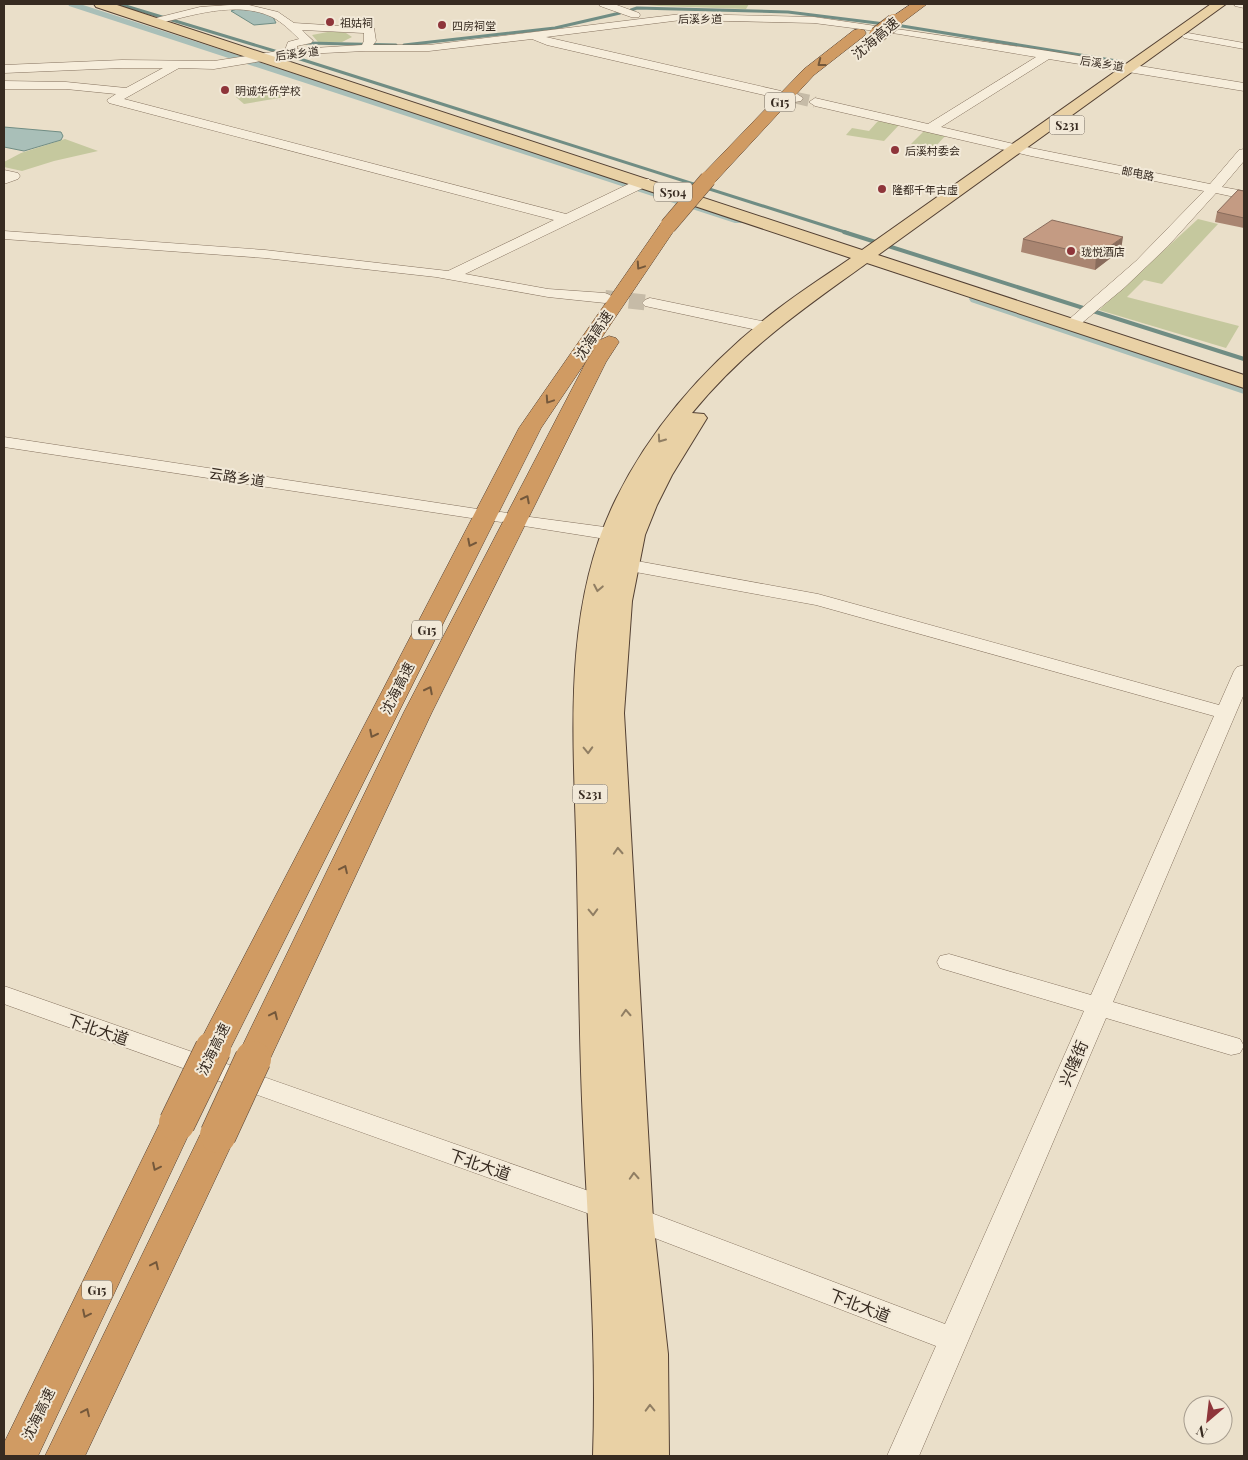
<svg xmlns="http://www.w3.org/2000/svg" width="1248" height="1460" viewBox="0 0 1248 1460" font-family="'Playfair Display','Noto Sans SC',serif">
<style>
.green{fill:#c5c89e}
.water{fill:#a9bfb8;stroke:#708d84}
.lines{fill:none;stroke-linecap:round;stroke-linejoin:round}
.stream-far1{stroke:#708d84;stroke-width:3}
.stream{stroke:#708d84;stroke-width:4}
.canal{fill:#a9bfb8;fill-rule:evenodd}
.minor-tunnel-far1{stroke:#c6bba7;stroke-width:12;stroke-dasharray:12 6;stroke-linecap:butt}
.minor-tunnel{stroke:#c6bba7;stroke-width:16;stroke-dasharray:16 8;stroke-linecap:butt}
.minor-casing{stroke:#85725f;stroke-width:1}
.major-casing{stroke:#534033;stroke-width:2}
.highway-casing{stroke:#534033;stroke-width:1}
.minor{fill:#f6eddb;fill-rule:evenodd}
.major{fill:#e9d1a5;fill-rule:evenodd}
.highway{fill:#d09b63;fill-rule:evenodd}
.highway-bridge-far1-casing{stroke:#534033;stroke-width:17;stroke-linecap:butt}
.highway-bridge-casing{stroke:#534033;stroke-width:37;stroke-linecap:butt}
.highway-bridge-far1{stroke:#d09b63;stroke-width:16}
.highway-bridge{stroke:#d09b63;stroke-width:36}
.wall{fill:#a98571}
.shaded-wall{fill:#896c5c}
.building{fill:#c49b83;stroke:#896c5c}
.oneway{stroke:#74583b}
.oneway2{stroke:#907e63}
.poi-dot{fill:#8e353a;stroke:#f2e9d8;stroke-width:2}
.labels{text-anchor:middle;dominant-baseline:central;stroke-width:4;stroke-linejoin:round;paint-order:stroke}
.far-street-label{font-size:11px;fill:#372b21;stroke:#f2e9d8}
.far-poi-label{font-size:11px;fill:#372b21;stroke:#f2e9d8;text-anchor:start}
.shield{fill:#f2e9d8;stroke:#6f6458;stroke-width:1}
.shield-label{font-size:12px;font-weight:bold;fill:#372b21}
.street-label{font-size:14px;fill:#372b21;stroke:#f2e9d8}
.near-street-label{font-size:16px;fill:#372b21;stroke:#f2e9d8}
</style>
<rect width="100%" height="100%" fill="#eadfc9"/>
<g class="green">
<path d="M 636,4 L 749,4 L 746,9 L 659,6 Z"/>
<path d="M 333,31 L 346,33 L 352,37 L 342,42 L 318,42 L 312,35 Z"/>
<path d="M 276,90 L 285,97 L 244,104 L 236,97 Z"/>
<path d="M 878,121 L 899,125 L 884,141 L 846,135 L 852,128 L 869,131 Z"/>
<path d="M 924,131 L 946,135 L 935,147 L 911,144 Z"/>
<path d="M 65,139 L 98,151 L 54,161 L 22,171 L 4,167 L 4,162 L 21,153 Z"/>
<path d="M 1198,219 L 1218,224 L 1162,284 L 1144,280 L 1127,297 L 1239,326 L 1226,348 L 1099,310 Z"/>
</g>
<g class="water">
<path d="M 243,7 L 272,15 L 276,23 L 254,25 L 231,11 Z"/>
<path d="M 4,127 L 61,132 L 63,136 L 61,140 L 24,151 L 4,147 Z"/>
</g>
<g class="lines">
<g class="stream-far1">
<path d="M 119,4 L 278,52 L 848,233"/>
<path d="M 631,10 L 637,8 L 788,12 L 885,24"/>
<path d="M 896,25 L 1123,62"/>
<path d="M 307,43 L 396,45"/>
<path d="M 404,45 L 555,28 L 620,13"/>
</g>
<path class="stream" d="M 844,232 L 1244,359"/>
<g class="canal">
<path d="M 68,4 L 80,4 L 743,219 L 745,221 L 743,223 L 735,223 L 69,6 Z"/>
<path d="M 975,295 L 1244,386 L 1244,394 L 971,302 L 969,299 L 971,296 Z"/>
</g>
<path class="minor-tunnel-far1" d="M 797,98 L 815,102"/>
<path class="minor-tunnel" d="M 605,298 L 650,303"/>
<g class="minor-casing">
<g id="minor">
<path d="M 245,4 L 278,12 L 294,23 L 374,28 L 376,41 L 373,45 L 429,45 L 681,14 L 814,17 L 1048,51 L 1244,83 L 1244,91 L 1049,59 L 941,127 L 1031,148 L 1210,184 L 1239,150 L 1244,149 L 1244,161 L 1222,187 L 1244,191 L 1244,199 L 1216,193 L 1168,246 L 1124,288 L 1077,327 L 1067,327 L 1064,324 L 1067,321 L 1136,261 L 1204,191 L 1031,156 L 815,106 L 809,102 L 815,98 L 928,124 L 1036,57 L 899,34 L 814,23 L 681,20 L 546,37 L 781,91 L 783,94 L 781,97 L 777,98 L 547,45 L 532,39 L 429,51 L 365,51 L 304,54 L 214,69 L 179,68 L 124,99 L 566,214 L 639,179 L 649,179 L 651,182 L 649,185 L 465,274 L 548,289 L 605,293 L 610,295 L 613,298 L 610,301 L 605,303 L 548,297 L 436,277 L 265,258 L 4,239 L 4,231 L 265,250 L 448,271 L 554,220 L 109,103 L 107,100 L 116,94 L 66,89 L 4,89 L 4,81 L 66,82 L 126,88 L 163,68 L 122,68 L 4,73 L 4,65 L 122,60 L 214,61 L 285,50 L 288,42 L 299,39 C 291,31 282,22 272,17 C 236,0 191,16 156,24 L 150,21 L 152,19 L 200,7 ZM 302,30 L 364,33 L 364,41 L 362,45 L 297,49 L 297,46 L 311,43 L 313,41 Z"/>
<path d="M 599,4 L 614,4 L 639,13 L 640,15 L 639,17 L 631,17 L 600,6 Z"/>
<path d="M 1234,4 L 1244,4 L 1244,8 L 1235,6 Z"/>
<path d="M 1188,33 L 1244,43 L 1244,49 L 1184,38 L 1182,36 Z"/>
<path d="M 797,94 L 803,98 L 801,101 L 795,102 L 789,98 L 791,95 Z"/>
<path d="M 4,170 L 18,173 L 20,176 L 18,179 L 4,184 Z"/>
<path d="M 650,298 L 766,322 L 771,324 L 774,327 L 771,330 L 766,332 L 645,306 L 642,303 L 645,300 Z"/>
<path d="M 4,437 L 471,508 L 477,509 L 480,513 L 477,517 L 471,518 L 4,447 Z"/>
<path d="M 501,512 L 507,513 L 510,517 L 507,521 L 501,522 L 494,521 L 491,517 L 494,513 Z"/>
<path d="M 530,517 L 612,528 L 619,530 L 621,534 L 619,538 L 612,540 L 524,526 L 521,522 L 524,518 Z"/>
<path d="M 626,559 L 818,594 L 1219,705 L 1234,671 L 1237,667 L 1244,665 L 1244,694 L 1113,1002 L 1240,1039 L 1244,1046 L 1240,1053 L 1231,1055 L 1106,1018 L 919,1456 L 887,1456 L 936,1346 L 626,1227 L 4,1004 L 4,986 L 646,1211 L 945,1324 L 1084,1011 L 940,968 L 937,962 L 940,956 L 949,954 L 1091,995 L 1214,716 L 816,605 L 619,569 L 617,565 L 619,561 Z"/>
</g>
</g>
<g class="major-casing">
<path id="major" d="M 94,4 L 114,4 L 862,250 L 1211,4 L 1226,4 L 878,255 L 1244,375 L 1244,388 L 867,263 C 800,311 745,349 692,413 L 704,414 L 707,418 L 672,475 L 657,505 L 645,535 L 632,601 L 624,713 L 653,1219 L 668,1354 L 669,1456 L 593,1456 C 597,1344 588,1233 583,1122 C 579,1039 579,956 577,873 C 575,749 559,614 616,499 C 651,428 704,368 765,319 C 792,297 822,278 851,258 L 96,7 Z"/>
</g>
<g class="highway-casing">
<g id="highway">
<path d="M 911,4 L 927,4 L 899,25 L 889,25 L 887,22 L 889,19 Z"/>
<path d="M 859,29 L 864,30 L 866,33 L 864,36 L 814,75 L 714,183 L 708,184 L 702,183 L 699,179 L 702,175 L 804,69 L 854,30 Z"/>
<path d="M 668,221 L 674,222 L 677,226 L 600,340 L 609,336 L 616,338 L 619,342 L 606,362 L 432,712 L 270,1059 L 265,1068 L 253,1071 L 241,1068 L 236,1059 L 404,712 L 586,362 L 597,345 L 541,428 L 230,1049 L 225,1057 L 213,1061 L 201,1057 L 196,1049 L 519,428 L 662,222 Z"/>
<path d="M 177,1110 L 189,1114 L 194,1123 L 38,1456 L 4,1456 L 4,1443 L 160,1123 L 165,1114 Z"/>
<path d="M 218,1122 L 230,1126 L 236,1135 L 85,1456 L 45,1456 L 200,1135 L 206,1126 Z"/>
</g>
</g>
<use href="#minor" class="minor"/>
<use href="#major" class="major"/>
<use href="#highway" class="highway"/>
<g class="highway-bridge-far1-casing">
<g id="highway-bridge-far1">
<path d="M 877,35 L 894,22"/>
<path d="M 668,226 L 708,179"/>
</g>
</g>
<g class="highway-bridge-casing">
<g id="highway-bridge">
<path d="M 177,1123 L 213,1049"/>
<path d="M 218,1135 L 253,1059"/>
</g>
</g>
<use href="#highway-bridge-far1" class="highway-bridge-far1"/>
<use href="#highway-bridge" class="highway-bridge"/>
</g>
<g class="wall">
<path d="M 1244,191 L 1244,228 L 1215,222 L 1217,212 Z"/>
<path d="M 1023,239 L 1121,250 L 1095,270 L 1021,252 Z"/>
</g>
<path class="shaded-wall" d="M 1123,237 L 1121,250 L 1095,270 L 1096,256 Z"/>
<g class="building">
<path d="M 1238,190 L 1244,191 L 1244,218 L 1217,212 Z"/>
<path d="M 1052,220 L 1123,237 L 1096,256 L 1023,239 Z"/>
</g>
<defs><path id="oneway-chevron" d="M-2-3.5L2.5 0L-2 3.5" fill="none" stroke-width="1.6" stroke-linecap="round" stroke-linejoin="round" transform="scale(1.25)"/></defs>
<g class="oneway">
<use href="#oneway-chevron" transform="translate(821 63) rotate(142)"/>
<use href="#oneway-chevron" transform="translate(640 266) rotate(124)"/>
<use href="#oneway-chevron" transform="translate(549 400) rotate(124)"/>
<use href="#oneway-chevron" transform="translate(526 499) rotate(-63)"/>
<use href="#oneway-chevron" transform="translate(471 543) rotate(117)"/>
<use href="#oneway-chevron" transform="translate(429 690) rotate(-63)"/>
<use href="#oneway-chevron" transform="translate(373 734) rotate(117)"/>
<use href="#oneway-chevron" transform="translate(344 869) rotate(-65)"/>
<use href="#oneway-chevron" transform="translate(274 1015) rotate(-65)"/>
<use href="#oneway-chevron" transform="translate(156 1167) rotate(116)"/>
<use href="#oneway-chevron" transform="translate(155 1265) rotate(-65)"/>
<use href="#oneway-chevron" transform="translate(86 1314) rotate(116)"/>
<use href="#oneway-chevron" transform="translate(86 1412) rotate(-65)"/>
</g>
<g class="oneway2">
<use href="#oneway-chevron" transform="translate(661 439) rotate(125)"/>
<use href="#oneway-chevron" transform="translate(598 588) rotate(101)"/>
<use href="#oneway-chevron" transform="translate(588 750) rotate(88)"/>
<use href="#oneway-chevron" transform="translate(618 851) rotate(-93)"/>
<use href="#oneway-chevron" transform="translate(593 912) rotate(88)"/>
<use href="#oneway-chevron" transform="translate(626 1013) rotate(-93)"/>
<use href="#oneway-chevron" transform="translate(634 1176) rotate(-93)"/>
<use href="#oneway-chevron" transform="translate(650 1408) rotate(-91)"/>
</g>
<g class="poi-dot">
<circle cx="330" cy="22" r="5"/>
<circle cx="442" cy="25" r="5"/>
<circle cx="225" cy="90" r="5"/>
<circle cx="895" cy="150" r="5"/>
<circle cx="882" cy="189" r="5"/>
<circle cx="1071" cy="251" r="5"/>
</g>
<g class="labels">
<g class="far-street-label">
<text x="700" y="18">后溪乡道</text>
<text transform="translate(297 53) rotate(-7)">后溪乡道</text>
<text transform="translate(1102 63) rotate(9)">后溪乡道</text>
<text transform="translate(1138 173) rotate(11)">邮电路</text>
</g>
<g class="far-poi-label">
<text x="340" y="22">祖姑祠</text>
<text x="452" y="25">四房祠堂</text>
<text x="235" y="90">明诚华侨学校</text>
<text x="905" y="150">后溪村委会</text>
<text x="892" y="189">隆都千年古虚</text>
<text x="1081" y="251">珑悦酒店</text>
</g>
<g class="shield">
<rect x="765" y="92.5" width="30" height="19" rx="4"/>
<rect x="1049.5" y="115.5" width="35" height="19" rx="4"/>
<rect x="654" y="182.5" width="38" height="19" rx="4"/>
<rect x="412" y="620.5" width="30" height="19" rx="4"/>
<rect x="572.5" y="784.5" width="35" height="19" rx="4"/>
<rect x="82" y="1280.5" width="30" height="19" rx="4"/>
</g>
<g class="shield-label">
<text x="780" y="102">G15</text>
<text x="1067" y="125">S231</text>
<text x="673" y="192">S504</text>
<text x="427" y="630">G15</text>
<text x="590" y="794">S231</text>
<text x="97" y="1290">G15</text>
</g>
<g class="street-label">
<text transform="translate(875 38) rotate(-40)">沈海高速</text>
<text transform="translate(593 335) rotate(-56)">沈海高速</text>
<text transform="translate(237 477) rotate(9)">云路乡道</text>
<text transform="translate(397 688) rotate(-63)">沈海高速</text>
<text transform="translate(213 1049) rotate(-64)">沈海高速</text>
<text transform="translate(38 1414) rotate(-64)">沈海高速</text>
</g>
<g class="near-street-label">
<text transform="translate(98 1029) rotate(19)">下北大道</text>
<text transform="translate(1073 1063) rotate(-67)">兴隆街</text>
<text transform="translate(480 1164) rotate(19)">下北大道</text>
<text transform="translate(860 1305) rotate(21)">下北大道</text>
</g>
</g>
<rect width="1248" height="1460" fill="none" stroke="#372b21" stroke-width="10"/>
<g transform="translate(1208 1420) rotate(208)"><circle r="24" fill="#f2e9d8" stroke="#a79d8f"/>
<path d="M0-4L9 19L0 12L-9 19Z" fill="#8e353a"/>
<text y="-8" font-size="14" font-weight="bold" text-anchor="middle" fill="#372b21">N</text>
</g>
</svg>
